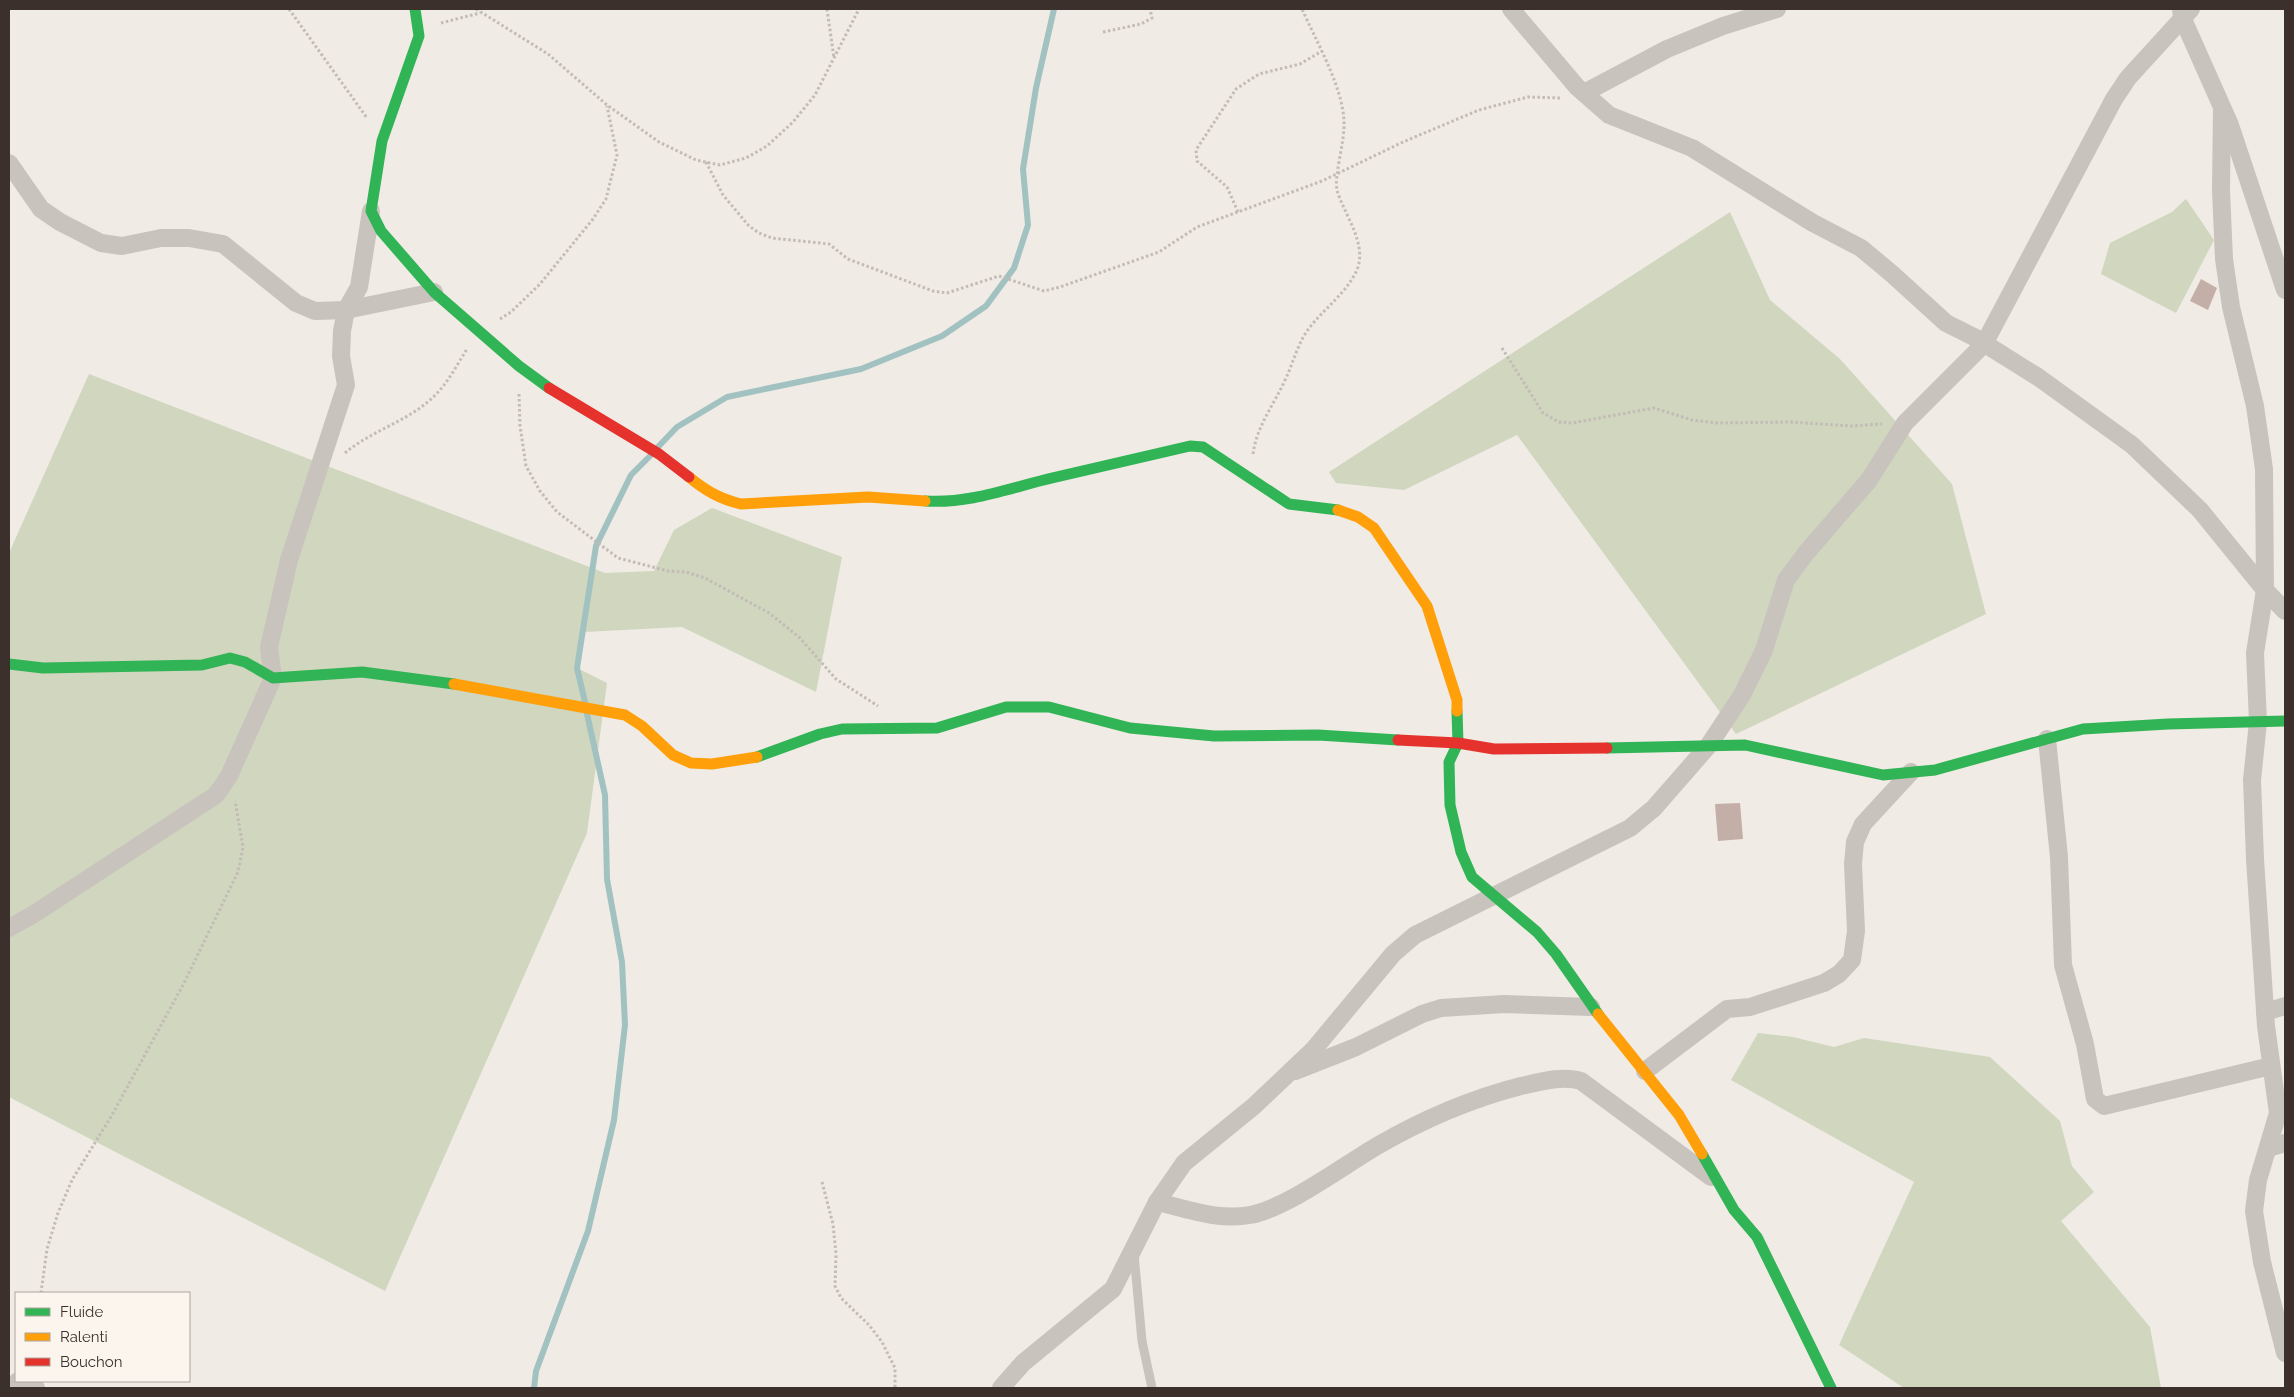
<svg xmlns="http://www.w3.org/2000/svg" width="2294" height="1397" viewBox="0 0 2294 1397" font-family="Raleway,sans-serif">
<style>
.green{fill:#d1d6bf}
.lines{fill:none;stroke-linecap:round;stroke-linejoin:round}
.stream{stroke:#a1c2c1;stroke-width:6}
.building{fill:#c3afa7}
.path{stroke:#c2bbb6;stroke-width:3;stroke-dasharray:2.5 2.5;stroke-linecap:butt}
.lane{stroke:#c9c3be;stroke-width:9}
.street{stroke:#c9c3be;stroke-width:18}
.fast{stroke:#30b455;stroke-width:11}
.slow{stroke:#ff9f0a;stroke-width:11}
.jam{stroke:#e5322d;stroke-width:11}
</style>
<rect width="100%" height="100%" fill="#f0ebe5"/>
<g class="green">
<path d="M 2186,199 L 2214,240 L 2176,313 L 2101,274 L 2110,243 L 2172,212 Z"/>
<path d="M 1730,212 L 1770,300 L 1840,359 L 1952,484 L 1986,614 L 1736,734 L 1517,435 L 1404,490 L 1336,483 L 1329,472 Z"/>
<path d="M 89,374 L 605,573 L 654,571 L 674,530 L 712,508 L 842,557 L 816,692 L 682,627 L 584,632 L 577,668 L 607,683 L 587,833 L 385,1291 L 9,1097 L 9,553 Z"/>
<path d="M 1758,1033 L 1793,1037 L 1834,1047 L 1864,1038 L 1990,1057 L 2060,1121 L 2072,1166 L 2094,1192 L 2061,1221 L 2150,1327 L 2161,1388 L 1904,1388 L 1839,1345 L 1914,1182 L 1731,1080 Z"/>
</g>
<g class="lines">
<g class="stream">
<path d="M 657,448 L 677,427 L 727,397 L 861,369 L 942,336 L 986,306 L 1014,268 L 1028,225 L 1023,169 L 1036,88 L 1054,9"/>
<path d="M 585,702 L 577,668 L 596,546 L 631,475 L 651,455"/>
<path d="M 534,1388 L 536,1371 L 588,1231 L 614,1120 L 625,1025 L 622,962 L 607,879 L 605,795 L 587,714"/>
</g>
</g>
<g class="building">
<path d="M 2201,279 L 2217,288 L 2208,310 L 2190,301 Z"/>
<path d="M 1740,803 L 1743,839 L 1718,841 L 1715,804 Z"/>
</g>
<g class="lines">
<g class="path">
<path d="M 289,9 L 367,118"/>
<path d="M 476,9 L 548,54 L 607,105 L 659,142 L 696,160 L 720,165 L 746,158 L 767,146 L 793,122 L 815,95 L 859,9"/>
<path d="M 827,9 L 834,58"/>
<path d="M 441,23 L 480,13"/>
<path d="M 1103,32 L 1141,24 L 1152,18 L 1150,9"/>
<path d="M 706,162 L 723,195 L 749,226 L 759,233 L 772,238 L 829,244 L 848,259 L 933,291 L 947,293 L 999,276 L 1044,291 L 1060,287 L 1159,252 L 1197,227 L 1322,181 L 1403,142 L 1479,110 L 1528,97 L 1561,98"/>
<path d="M 1238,212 L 1227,187 L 1197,161 L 1196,150 L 1236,89 L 1259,74 L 1300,64 L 1322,51"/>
<path d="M 500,319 L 511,312 L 540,284 L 593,219 L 606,199 L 617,155 L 607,106"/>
<path d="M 1502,348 L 1543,413 L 1559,422 L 1572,423 L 1654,408 L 1692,420 L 1717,423 L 1790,422 L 1852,426 L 1882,424"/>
<path d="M 519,394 L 520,426 L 526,466 L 540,491 L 557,512 L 618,558 L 668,571 L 686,572 L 705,578 L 769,613 L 799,637 L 836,679 L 878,706"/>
<path d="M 345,453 C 373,429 414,420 439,391 C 450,379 458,363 467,349"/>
<path d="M 1253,454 C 1257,425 1274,405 1286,378 C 1294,361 1298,342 1310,327 C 1325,308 1345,294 1356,272 C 1369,245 1344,215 1337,190 C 1334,175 1345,141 1344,122 C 1343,87 1316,41 1302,9"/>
<path d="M 822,1182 L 833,1224 L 836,1254 L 835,1286 L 841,1298 L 869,1325 L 882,1342 L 895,1368 L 895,1388"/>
<path d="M 41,1293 L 47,1249 L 58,1213 L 72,1180 L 112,1115 L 183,985 L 238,872 L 243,847 L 235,801"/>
</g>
<path class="lane" d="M 1134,1254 L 1142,1341 L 1152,1388"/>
<g class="street">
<path d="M 1511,9 L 1577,87 L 1609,115 L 1692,148 L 1813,223 L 1861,248 L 1891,273 L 1946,323 L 1974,337 L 2038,377 L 2132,445 L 2200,510 L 2265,590 L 2285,611"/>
<path d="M 2181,9 L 2182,17 L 2230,125 L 2285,290"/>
<path d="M 1584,93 L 1667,49 L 1723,26 L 1777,9"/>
<path d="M 2222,108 L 2221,190 L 2224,259 L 2231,307 L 2255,406 L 2264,469 L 2265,590 L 2255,653 L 2258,722 L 2252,780 L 2255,859 L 2266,1026 L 2278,1113 L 2258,1180 L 2254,1211 L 2262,1262 L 2285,1353"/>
<path d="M 9,163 L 41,209 L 60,222 L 101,243 L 122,246 L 161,238 L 189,238 L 223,244 L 296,303 L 315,311 L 346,310 L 434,292"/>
<path d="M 2047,739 L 2059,857 L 2063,965 L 2085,1044 L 2095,1099 L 2104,1106 L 2271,1066"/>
<path d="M 9,928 L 34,914 L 216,795 L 229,776 L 273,678 L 269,647 L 289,560 L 346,385 L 341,356 L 342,331 L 346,310 L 359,287 L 371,211"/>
<path d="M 2265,1012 L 2285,1006"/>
<path d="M 1295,1071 L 1356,1047 L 1422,1014 L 1441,1008 L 1504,1004 L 1591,1007"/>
<path d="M 1645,1071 L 1727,1009 L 1750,1007 L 1824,983 L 1839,974 L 1852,960 L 1856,931 L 1853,864 L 1855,842 L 1863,824 L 1911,772"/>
<path d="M 2268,1148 L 2285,1143"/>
<path d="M 1157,1202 C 1187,1209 1219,1221 1250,1215 C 1287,1208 1343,1166 1377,1146 C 1422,1120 1470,1099 1521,1086 C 1539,1082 1563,1075 1581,1081 L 1711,1177"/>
<path d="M 31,1381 L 36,1388"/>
<path d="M 10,1388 L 18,1381"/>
<path d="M 1001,1388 L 1023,1363 L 1113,1289 L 1157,1202 L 1184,1163 L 1254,1106 L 1314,1049 L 1393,954 L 1415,935 L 1630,828 L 1654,808 L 1709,745 L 1742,695 L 1764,650 L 1786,580 L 1806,553 L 1869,480 L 1905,423 L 1984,344 L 2114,99 L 2128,78 L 2191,9"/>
</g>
<g class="fast">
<path d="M 415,9 L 419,36 L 382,141 L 371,211 L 381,231 L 434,292 L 519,366 L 549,388"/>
<path d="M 925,501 C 970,504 1009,488 1052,478 C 1098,467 1144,457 1190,446 L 1203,447 L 1289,504 L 1338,510"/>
<path d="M 9,664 L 43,668 L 202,665 L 230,658 L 245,662 L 273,678 L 362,672 L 454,684"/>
<path d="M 1457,711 L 1458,743 L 1449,762 L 1450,805 L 1461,852 L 1472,877 L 1537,932 L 1556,954 L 1598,1014"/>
<path d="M 1607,748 L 1745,745 L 1883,775 L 1935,770 L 2083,729 L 2168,724 L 2285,721"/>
<path d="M 757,757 L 820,734 L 842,729 L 937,728 L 1006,707 L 1049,707 L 1130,728 L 1214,736 L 1318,735 L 1398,740"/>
<path d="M 1702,1154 L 1734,1210 L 1757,1237 L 1831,1388"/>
</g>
<g class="slow">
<path d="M 689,477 C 706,491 720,499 741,504 L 868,497 L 925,501"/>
<path d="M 1338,510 L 1358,517 L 1374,528 L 1427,606 L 1457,700 L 1457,711"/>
<path d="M 454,684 L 625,715 L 642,726 L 673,755 L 691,763 L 712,764 L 757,757"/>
<path d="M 1598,1014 L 1679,1115 L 1702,1154"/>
</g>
<g class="jam">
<path d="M 549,388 L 659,454 L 689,477"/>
<path d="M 1398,740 L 1458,743 L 1494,749 L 1607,748"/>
</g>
</g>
<rect width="2294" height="1397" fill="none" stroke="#3b302b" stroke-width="20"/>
<rect x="15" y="1292" width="175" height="90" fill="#fbf5ee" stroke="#aea6a0"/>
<rect x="25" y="1308" width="25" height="8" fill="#30b455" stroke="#aea6a0"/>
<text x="60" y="1317" font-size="15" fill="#3b302b">Fluide</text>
<rect x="25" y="1333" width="25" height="8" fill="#ff9f0a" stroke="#aea6a0"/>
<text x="60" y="1342" font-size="15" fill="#3b302b">Ralenti</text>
<rect x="25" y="1358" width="25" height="8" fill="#e5322d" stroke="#aea6a0"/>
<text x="60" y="1367" font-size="15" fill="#3b302b">Bouchon</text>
</svg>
